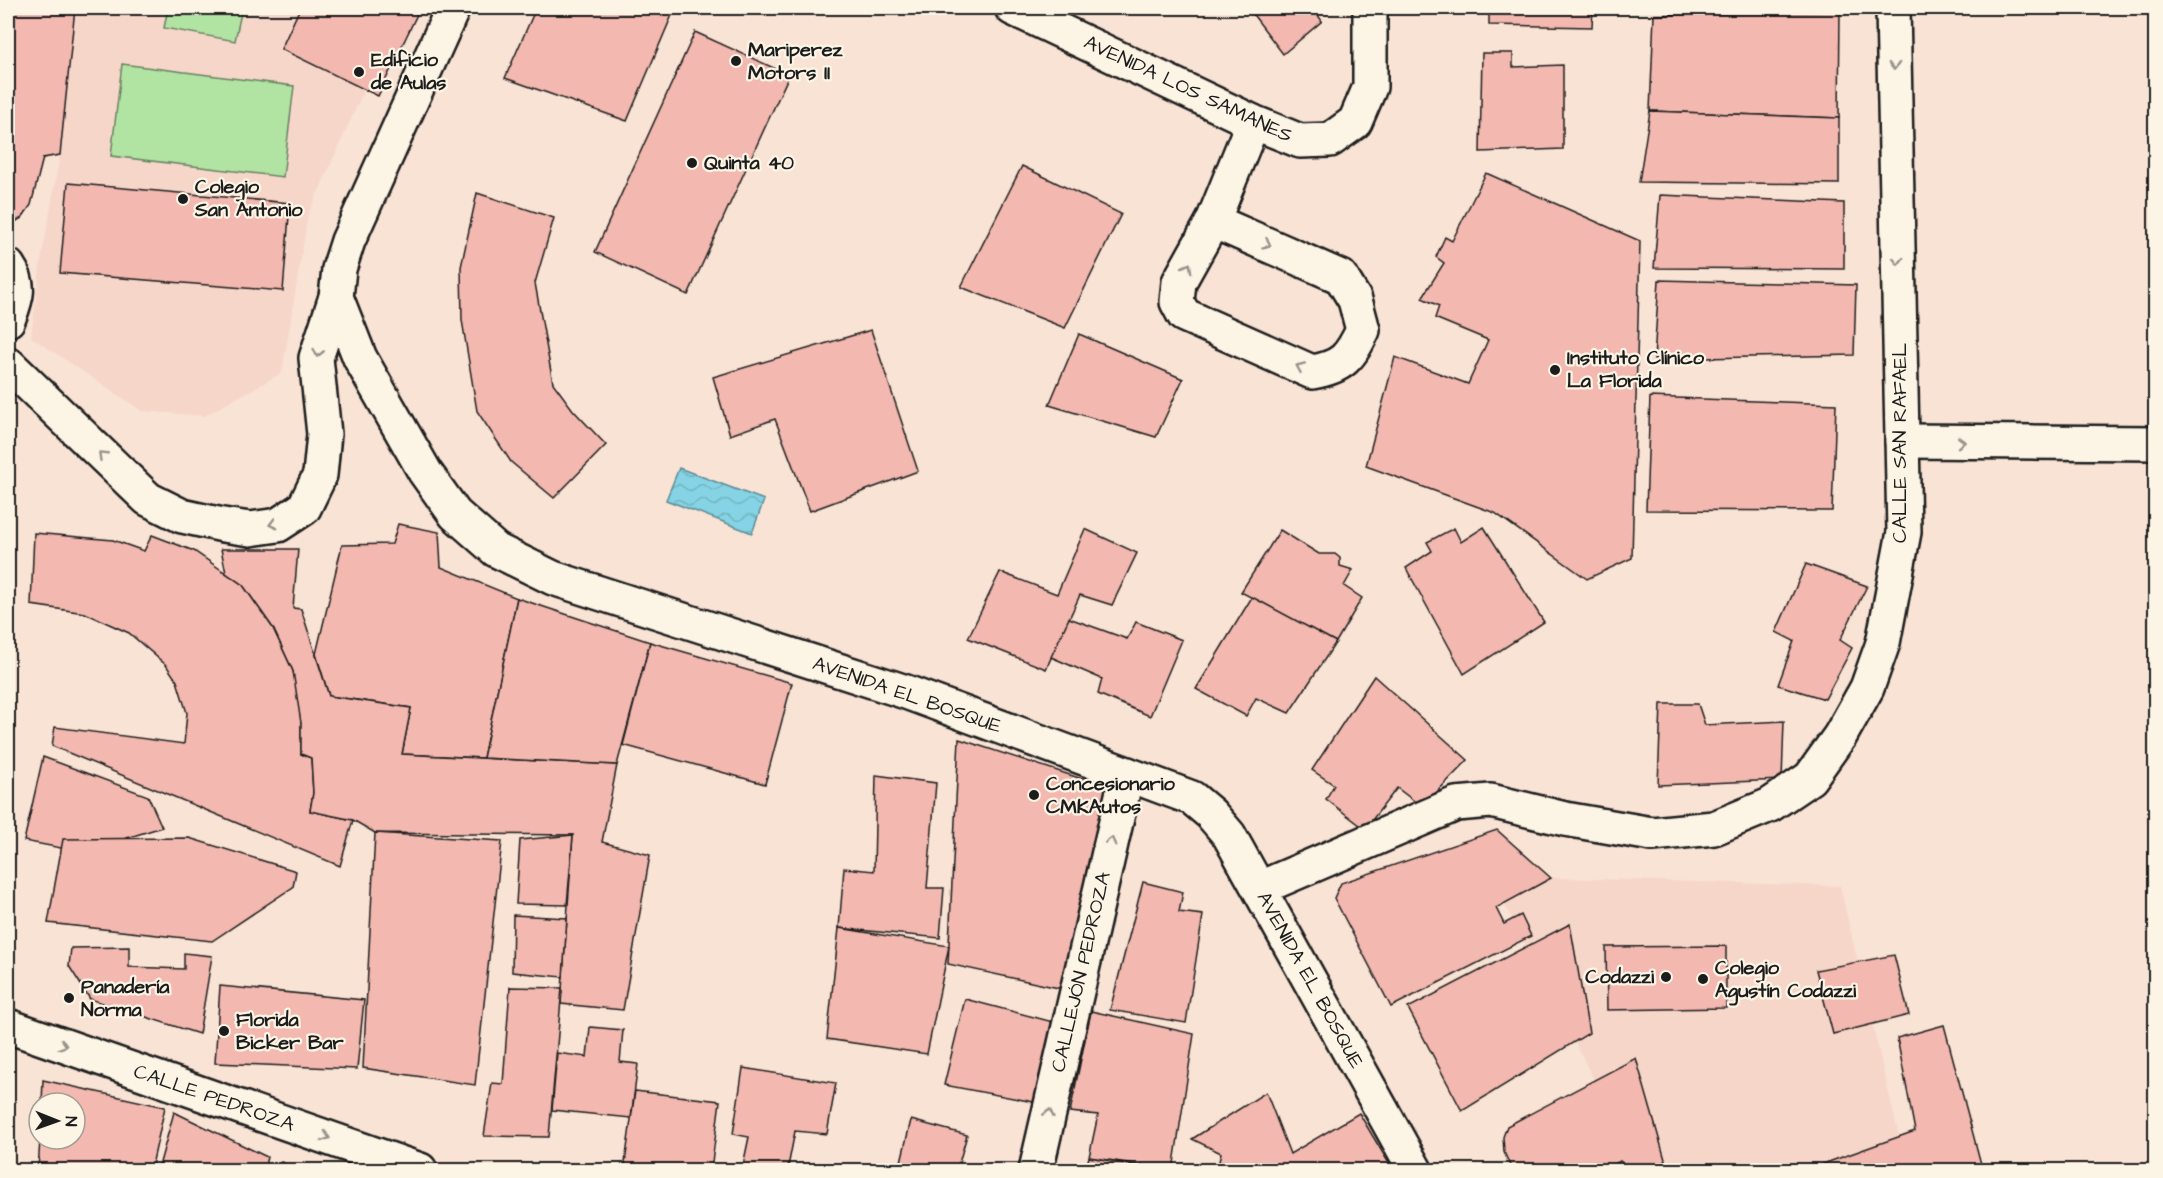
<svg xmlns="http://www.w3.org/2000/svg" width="2163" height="1178" viewBox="0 0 2163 1178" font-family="'Architects Daughter',sans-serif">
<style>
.built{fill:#f7d6ca}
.park{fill:#b1e3a3;stroke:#668060;stroke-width:1.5}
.water{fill:url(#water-waves);stroke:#5b8a94;stroke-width:1.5}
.building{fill:#f3b8af;stroke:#1c1c1c;stroke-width:1.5}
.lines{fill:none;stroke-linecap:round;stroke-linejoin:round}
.minor-casing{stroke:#1c1c1c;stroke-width:38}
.minor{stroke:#fcf5e5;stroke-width:33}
.oneway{stroke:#97938b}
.poi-dot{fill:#1c1c1c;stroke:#fcf5e5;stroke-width:2}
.labels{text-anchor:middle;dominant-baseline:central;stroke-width:4.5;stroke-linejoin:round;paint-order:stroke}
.poi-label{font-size:20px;font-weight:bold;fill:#1c1c1c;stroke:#fcf5e5;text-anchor:start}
.street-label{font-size:20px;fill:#1c1c1c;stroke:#fcf5e5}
</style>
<defs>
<pattern id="water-waves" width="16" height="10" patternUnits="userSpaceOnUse" patternTransform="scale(1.5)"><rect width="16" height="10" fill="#85d3e4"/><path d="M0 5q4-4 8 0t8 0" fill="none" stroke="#72b5c3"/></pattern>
</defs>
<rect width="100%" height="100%" fill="#f9e3d5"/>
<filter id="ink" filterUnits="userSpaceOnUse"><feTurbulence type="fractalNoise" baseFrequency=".0167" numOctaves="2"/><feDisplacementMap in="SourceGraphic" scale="12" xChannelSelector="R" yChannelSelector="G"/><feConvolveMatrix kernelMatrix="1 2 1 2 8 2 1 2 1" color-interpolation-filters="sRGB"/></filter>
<g filter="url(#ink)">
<g class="built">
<path d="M 75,8 L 401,8 L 308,215 L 282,373 L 204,416 L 142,411 L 31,337 L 41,261 L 60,155 Z"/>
<path d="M 1490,876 L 1840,886 L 1907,1170 L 1640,1170 Z"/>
</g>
<g class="park">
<path d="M 168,8 L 242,8 L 235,41 L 164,28 Z"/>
<path d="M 122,64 L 294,86 L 283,177 L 111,156 Z"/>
</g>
<path class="water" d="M 679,468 L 764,500 L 752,533 L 666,500 Z"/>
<g class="building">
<path d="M 8,8 L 75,8 L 60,155 L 43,158 L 31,205 L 22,218 L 8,226 Z"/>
<path d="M 300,8 L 420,8 L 378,96 L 281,49 Z"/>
<path d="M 536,8 L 675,8 L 627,121 L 505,78 Z"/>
<path d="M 1248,8 L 1313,8 L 1322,21 L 1283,54 Z"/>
<path d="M 1489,8 L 1593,8 L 1592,27 L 1489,25 Z"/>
<path d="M 1671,8 L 1830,8 L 1830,11 L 1671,15 Z"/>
<path d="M 1840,11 L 1839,118 L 1650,111 L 1654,15 Z"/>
<path d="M 695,32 L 789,75 L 688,295 L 595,252 Z"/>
<path d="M 1482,53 L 1513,53 L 1513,67 L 1563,65 L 1563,149 L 1480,152 Z"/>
<path d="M 1650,111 L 1839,118 L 1839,184 L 1639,182 Z"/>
<path d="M 1022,166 L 1121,214 L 1065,328 L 961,287 Z"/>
<path d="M 1486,173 L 1640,241 L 1632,558 L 1587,579 L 1495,513 L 1366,466 L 1395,357 L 1468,384 L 1488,340 L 1435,318 L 1439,306 L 1422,298 L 1444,263 L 1436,257 L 1445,237 L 1452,241 Z"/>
<path d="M 68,183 L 290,203 L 283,291 L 60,273 Z"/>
<path d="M 477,193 L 554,218 L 535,283 L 553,383 L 573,410 L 606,445 L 554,498 L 511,462 L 477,411 L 462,320 L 461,267 Z"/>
<path d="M 1660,195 L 1844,203 L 1844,269 L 1654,268 Z"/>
<path d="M 1659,280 L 1856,285 L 1854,355 L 1654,359 Z"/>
<path d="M 871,330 L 918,471 L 810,511 L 775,419 L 730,435 L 713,377 Z"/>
<path d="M 1079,334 L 1183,379 L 1156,437 L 1049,405 Z"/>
<path d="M 1650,397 L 1836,404 L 1832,511 L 1646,510 Z"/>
<path d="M 398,524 L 439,532 L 441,567 L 517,598 L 483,758 L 402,754 L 411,708 L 329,696 L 316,654 L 342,545 L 392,544 Z"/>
<path d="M 1484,527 L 1544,622 L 1464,674 L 1406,568 L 1432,551 L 1427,542 L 1454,528 L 1461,542 Z"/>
<path d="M 1085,529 L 1137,553 L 1112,605 L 1080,595 L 1046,669 L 968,638 L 1000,572 L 1057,594 Z"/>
<path d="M 1280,530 L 1319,554 L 1335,554 L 1340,558 L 1340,566 L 1353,570 L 1344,586 L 1362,598 L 1336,642 L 1241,592 Z"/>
<path d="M 34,533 L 113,540 L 144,551 L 152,535 L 194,551 L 243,585 L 273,628 L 293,671 L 301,701 L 301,754 L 311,758 L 313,793 L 310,811 L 353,820 L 340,866 L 52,746 L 55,727 L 184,744 L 187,713 L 177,681 L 166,665 L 129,633 L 85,613 L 31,605 Z"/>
<path d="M 221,549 L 298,549 L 293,608 L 301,609 L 329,696 L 411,708 L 402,754 L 617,765 L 602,842 L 650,855 L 623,1010 L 561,1004 L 573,835 L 375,833 L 353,820 L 310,811 L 313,793 L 311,758 L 301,754 L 301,723 L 293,671 L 273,628 L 243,585 L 226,573 Z"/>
<path d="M 1806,564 L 1867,586 L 1840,640 L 1852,648 L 1825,699 L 1778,685 L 1794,641 L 1776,632 Z"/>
<path d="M 1252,597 L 1336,642 L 1289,713 L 1256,698 L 1246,716 L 1196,689 Z"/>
<path d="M 517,598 L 650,642 L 617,765 L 483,758 Z"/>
<path d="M 1069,618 L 1127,639 L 1136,622 L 1182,640 L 1150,716 L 1098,694 L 1102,679 L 1051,657 Z"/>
<path d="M 650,642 L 792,683 L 765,784 L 623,745 Z"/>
<path d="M 1374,676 L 1468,760 L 1422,807 L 1397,788 L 1365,829 L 1326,799 L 1334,785 L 1312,770 Z"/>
<path d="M 1661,704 L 1698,704 L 1705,725 L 1784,721 L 1782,780 L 1658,785 Z"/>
<path d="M 959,739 L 1110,788 L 1068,990 L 948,964 Z"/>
<path d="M 43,757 L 148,796 L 162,827 L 82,852 L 24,841 Z"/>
<path d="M 876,775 L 936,783 L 927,888 L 944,888 L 940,938 L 839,928 L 844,868 L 874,871 Z"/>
<path d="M 1497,830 L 1551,878 L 1496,908 L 1504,924 L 1521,915 L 1531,936 L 1391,1007 L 1334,898 L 1341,883 Z"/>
<path d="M 375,833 L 502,841 L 475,1085 L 363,1068 Z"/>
<path d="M 573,835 L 567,905 L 516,904 L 520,840 Z"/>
<path d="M 189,838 L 296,871 L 293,887 L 212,941 L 48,923 L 63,839 Z"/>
<path d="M 1143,882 L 1183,892 L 1179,912 L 1203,915 L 1186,1023 L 1110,1010 Z"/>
<path d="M 513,915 L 567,918 L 563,977 L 512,972 Z"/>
<path d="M 1570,924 L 1589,1033 L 1462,1111 L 1408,1008 Z"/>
<path d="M 839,928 L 949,946 L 927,1054 L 827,1039 Z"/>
<path d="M 1726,946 L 1726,1008 L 1607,1010 L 1606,947 Z"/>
<path d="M 129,947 L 129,967 L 184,969 L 184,953 L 212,956 L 199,1034 L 90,999 L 69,966 L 71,948 Z"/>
<path d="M 1894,955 L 1909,1015 L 1833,1034 L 1816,970 Z"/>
<path d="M 220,986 L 364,1000 L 357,1069 L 215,1063 Z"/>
<path d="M 510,987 L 562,988 L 549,1137 L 484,1136 L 492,1083 L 503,1084 Z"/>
<path d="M 965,999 L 1053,1022 L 1039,1103 L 944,1085 Z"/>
<path d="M 1091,1011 L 1194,1034 L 1173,1170 L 1089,1157 L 1098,1115 L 1070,1112 Z"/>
<path d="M 1944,1025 L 1981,1164 L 1964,1170 L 1806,1170 L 1915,1131 L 1897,1038 Z"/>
<path d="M 590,1027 L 623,1030 L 620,1062 L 638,1064 L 631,1118 L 552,1110 L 557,1053 L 587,1057 Z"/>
<path d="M 1636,1058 L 1668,1170 L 1629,1170 L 1620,1161 L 1605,1170 L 1512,1170 L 1504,1152 L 1503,1137 L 1507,1126 Z"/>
<path d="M 743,1068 L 836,1083 L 827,1134 L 795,1131 L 788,1167 L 802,1170 L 742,1170 L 749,1137 L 733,1134 Z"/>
<path d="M 43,1080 L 165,1107 L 151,1170 L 38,1170 L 40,1139 L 75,1139 L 75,1103 L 42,1103 Z"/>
<path d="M 635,1091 L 720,1101 L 711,1170 L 624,1170 Z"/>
<path d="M 1266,1092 L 1290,1154 L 1359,1113 L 1393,1170 L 1217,1170 L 1221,1153 L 1192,1139 Z"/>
<path d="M 174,1112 L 267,1157 L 264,1170 L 158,1170 Z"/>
<path d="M 911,1120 L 967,1135 L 957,1170 L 899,1170 Z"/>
<path d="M 1089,1157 L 1161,1170 L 1085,1170 Z"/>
<path d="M 281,1162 L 300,1170 L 278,1170 Z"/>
</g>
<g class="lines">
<g class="minor-casing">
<g id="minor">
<path d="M 1012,8 L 1253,122 L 1300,141 L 1330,140 L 1355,122 L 1370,87 L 1370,8"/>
<path d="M 1213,221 L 1341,277 L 1355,300 L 1363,330 C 1350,357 1343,367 1312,372 L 1184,315 L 1177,302 L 1179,282 L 1213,221 L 1253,122"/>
<path d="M 8,266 C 22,286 16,299 8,320"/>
<path d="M 336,297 L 360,358 L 425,472 L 455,514 L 496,550 L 553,578 L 906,692 L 1192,798 L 1211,814 L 1229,835 L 1415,1170"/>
<path d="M 8,364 L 148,499 L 182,516 L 223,525 L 250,529 L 278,525 L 304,508 L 320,475 L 324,434 L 316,358 L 336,297 L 339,269 L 348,241 L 453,8"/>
<path d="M 1902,441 L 2156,443"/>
<path d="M 1260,888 L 1456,804 L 1491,801 L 1565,819 L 1652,834 L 1714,828 L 1770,805 L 1810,778 L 1840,736 L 1867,688 L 1883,643 L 1904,532 L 1893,8"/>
<path d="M 8,1026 L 420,1170"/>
<path d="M 1036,1170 L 1127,774"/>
</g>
</g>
<use href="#minor" class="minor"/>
</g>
<defs><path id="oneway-chevron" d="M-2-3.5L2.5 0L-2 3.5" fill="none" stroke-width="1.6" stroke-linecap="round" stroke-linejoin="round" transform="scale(1.5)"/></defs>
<g class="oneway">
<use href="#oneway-chevron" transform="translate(1894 66) rotate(89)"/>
<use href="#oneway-chevron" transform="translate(1267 244) rotate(24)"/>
<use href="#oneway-chevron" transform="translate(1898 261) rotate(89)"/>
<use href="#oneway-chevron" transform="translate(1188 267) rotate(-61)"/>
<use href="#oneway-chevron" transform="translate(318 353) rotate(103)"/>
<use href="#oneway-chevron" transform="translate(1300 367) rotate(-156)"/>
<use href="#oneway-chevron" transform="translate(1961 442)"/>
<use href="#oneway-chevron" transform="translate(102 455) rotate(-136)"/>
<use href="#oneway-chevron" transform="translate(273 524) rotate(165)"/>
<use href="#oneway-chevron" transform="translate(1111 841) rotate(-76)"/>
<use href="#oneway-chevron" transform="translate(63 1045) rotate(19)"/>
<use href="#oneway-chevron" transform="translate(1049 1113) rotate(-77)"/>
<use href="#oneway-chevron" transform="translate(326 1137) rotate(19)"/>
</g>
</g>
<g class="poi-dot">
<circle cx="736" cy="61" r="6"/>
<circle cx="359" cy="72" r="6"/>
<circle cx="692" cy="163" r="6"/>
<circle cx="183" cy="199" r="6"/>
<circle cx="1555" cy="370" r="6"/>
<circle cx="1034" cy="795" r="6"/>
<circle cx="1666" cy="977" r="6"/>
<circle cx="1703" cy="979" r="6"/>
<circle cx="69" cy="998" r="6"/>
<circle cx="224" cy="1031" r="6"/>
</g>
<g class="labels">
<g class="poi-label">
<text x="748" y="50">Mariperez<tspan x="748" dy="23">Motors II</tspan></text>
<text x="371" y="60">Edificio<tspan x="371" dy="23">de Aulas</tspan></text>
<text x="704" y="163">Quinta 40</text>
<text x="195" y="187">Colegio<tspan x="195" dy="23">San Antonio</tspan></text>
<text x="1567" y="358">Instituto Clínico<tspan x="1567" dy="23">La Florida</tspan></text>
<text x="1046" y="784">Concesionario<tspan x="1046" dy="23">CMKAutos</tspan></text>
<text x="1715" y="968">Colegio<tspan x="1715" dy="23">Agustín Codazzi</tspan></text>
<text x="1654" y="977" text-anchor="end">Codazzi</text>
<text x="81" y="987">Panadería<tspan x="81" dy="23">Norma</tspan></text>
<text x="236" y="1020">Florida<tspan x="236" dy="23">Bicker Bar</tspan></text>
</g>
<g class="street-label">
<text transform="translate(1188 89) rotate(25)">AVENIDA LOS SAMANES</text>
<text transform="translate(1900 443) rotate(-90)">CALLE SAN RAFAEL</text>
<text transform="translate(907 695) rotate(19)">AVENIDA EL BOSQUE</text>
<text transform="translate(1081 972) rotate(-77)">CALLEJÓN PEDROZA</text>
<text transform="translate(1310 980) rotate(61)">AVENIDA EL BOSQUE</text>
<text transform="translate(214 1098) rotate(19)">CALLE PEDROZA</text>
</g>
</g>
<rect width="2163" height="1178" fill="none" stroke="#fcf5e5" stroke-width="30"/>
<rect x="15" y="15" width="2133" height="1148" fill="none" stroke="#1c1c1c" stroke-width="2" filter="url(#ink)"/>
<g transform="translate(57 1121) rotate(91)"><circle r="28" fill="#fcf5e5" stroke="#a29e95" stroke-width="1.5"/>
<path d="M0-4.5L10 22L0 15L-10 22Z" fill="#1c1c1c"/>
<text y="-9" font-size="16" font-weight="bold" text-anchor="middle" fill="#1c1c1c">N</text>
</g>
</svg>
